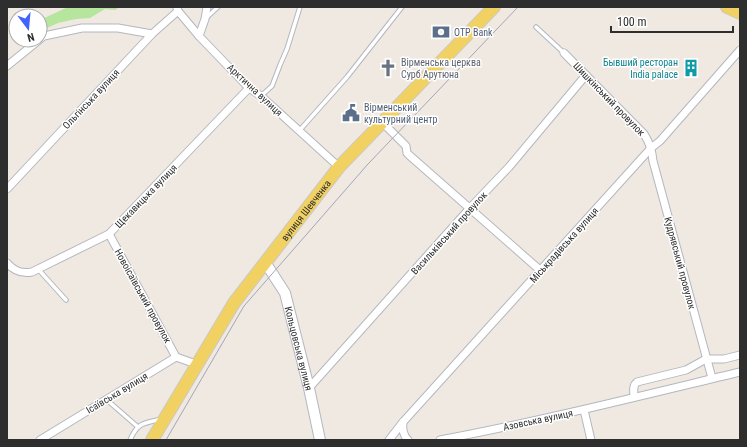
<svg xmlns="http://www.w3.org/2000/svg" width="747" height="447" viewBox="0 0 747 447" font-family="'Roboto Condensed',sans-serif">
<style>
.green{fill:#b6e59e}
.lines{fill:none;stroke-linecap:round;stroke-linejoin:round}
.lane-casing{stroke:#b4b7c1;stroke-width:5.5}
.street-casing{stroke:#b4b7c1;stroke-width:9}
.secondary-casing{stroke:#b4b7c1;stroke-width:12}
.primary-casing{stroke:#c9c9c9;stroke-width:14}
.lane{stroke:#fff;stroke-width:3.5}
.street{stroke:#fff;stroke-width:7}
.secondary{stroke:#fff;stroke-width:10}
.primary{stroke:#f2d163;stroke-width:12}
.tram{stroke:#a3a6b8;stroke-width:1}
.labels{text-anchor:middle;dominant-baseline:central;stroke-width:3;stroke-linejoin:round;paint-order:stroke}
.service-label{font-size:10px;fill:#4e5e75;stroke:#fff;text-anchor:start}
.worship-label{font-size:10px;fill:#5b616d;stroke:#fff;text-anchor:start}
.culture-label{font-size:10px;fill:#0d838f;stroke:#fff;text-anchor:end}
.street-label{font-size:10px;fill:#2e2e2e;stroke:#fff}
</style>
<rect width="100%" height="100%" fill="#efe9e1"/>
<path class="green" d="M 68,7 L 120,7 L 115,10 L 105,9 L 90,18 L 76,19 L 58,23 L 40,31 L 40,20 Z"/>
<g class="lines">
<g class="lane-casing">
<g id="lane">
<path d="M 206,18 L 218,7"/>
<path d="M 536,27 L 564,53"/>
<path d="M 261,96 L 272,86 L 280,65 L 287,49 L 300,7"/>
<path d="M 299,131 L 347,77 L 402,7"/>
<path d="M 38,269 L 66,300"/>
<path d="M 107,400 L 138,427"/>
<path d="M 130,440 C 138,422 143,424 161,419"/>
</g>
</g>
<g class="street-casing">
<g id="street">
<path d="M 177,8 L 178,11 L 199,36 L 249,88 L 261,96 L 339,167"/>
<path d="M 199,36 L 205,19 L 207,7"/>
<path d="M 40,39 L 44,36 L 82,28 L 118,28 L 152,34"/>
<path d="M 564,53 L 644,134 C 650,143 652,150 653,161 L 712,378"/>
<path d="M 7,66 L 39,40"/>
<path d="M 382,122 L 406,146 L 407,153 L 409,155 L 541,271"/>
<path d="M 7,189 L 152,34 L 178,11"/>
<path d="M 109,234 L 176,357"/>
<path d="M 7,263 C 14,271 21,274 32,272 L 109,234 L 249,88"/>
<path d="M 309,388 L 469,209 L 509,167 L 586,75"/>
<path d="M 634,397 C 634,392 632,386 637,382 L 686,370 L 706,359 L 724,359 L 740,355"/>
<path d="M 584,410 L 591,440"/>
<path d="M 403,422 C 402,429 403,435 408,440"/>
<path d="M 40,440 L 176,357 L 196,364"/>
<path d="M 389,440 L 403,422 L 651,148 L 660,141 L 740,50"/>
<path d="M 440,440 C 541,421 640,396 740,372"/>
</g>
</g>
<g class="secondary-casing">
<g id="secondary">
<path id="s1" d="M 265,262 L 285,293 L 309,388 L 320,440"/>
</g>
</g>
<g class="primary-casing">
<g id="primary">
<path d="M 727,7 L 740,13"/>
<path id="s2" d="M 152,440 L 234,303 L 339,167 L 494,7"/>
</g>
</g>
<use href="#lane" class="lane"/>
<use href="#street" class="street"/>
<use href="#secondary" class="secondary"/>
<use href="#primary" class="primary"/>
<path class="tram" d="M 166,440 L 244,306 L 368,164 L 518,7"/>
</g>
<defs>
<g id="bank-bare" transform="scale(1.38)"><path d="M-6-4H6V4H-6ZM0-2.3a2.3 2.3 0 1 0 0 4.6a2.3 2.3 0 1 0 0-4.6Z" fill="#5c6f8a" stroke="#fff" stroke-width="2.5" paint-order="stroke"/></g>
<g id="church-bare" transform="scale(1.38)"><path d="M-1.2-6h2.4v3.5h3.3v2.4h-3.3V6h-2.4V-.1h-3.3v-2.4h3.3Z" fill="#6b7280" stroke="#fff" stroke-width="2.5" paint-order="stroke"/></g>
<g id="building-bare" transform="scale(1.38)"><path d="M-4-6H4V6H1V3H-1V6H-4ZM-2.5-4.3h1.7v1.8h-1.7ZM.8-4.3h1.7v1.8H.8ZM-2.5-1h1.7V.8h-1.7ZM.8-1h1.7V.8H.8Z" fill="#0f9aa8" stroke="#fff" stroke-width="2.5" paint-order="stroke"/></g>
<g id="civic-bare" transform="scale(1.38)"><path d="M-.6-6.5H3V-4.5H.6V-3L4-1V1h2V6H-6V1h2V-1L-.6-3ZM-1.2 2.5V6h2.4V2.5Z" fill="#5c6f8a" stroke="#fff" stroke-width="2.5" paint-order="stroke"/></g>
</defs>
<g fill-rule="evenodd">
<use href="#bank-bare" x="441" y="32"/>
<use href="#church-bare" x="388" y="68"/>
<use href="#building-bare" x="691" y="68"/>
<use href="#civic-bare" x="351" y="113"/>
</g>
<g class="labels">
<g class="service-label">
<text x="454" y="32">OTP Bank</text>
<text x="364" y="107">Вірменський<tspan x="364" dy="12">культурний центр</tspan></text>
</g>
<g class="worship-label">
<text x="401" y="62">Вірменська церква<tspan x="401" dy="12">Сурб Арутюна</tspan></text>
</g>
<g class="culture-label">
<text x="678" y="62">Бывший ресторан<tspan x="678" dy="12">India palace</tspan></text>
</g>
<g class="street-label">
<text transform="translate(255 90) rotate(43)">Арктична вулиця</text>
<text transform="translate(91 99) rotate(-47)">Ольгінська вулиця</text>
<text transform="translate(609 99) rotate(46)">Шишкінський провулок</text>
<text transform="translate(146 196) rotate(-46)">Щекавицька вулиця</text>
<text stroke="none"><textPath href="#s2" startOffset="277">вулиця Шевченка</textPath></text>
<text transform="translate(449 233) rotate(-48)">Васильківський провулок</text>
<text transform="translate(564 245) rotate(-48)">Міськрадівська вулиця</text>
<text transform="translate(680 263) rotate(75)">Кудрявський провулок</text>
<text transform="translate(143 296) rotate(61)">Новоісаївський провулок</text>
<text stroke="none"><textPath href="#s1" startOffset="94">Кольцовська вулиця</textPath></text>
<text transform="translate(117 393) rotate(-31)">Ісаївська вулиця</text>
<text transform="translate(538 420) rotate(-12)">Азовська вулиця</text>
</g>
</g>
<rect width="747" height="447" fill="none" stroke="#2e2e2e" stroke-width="16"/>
<g transform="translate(28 28) rotate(164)"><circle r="19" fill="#ffffff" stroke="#ababab"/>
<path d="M0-3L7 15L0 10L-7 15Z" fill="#4264fb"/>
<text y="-6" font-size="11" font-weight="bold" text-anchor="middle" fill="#2e2e2e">N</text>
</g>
<path d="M611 26v6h122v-6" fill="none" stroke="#2e2e2e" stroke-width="2"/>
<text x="617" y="26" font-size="12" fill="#2e2e2e" stroke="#ffffff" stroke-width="3" paint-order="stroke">100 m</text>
</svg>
